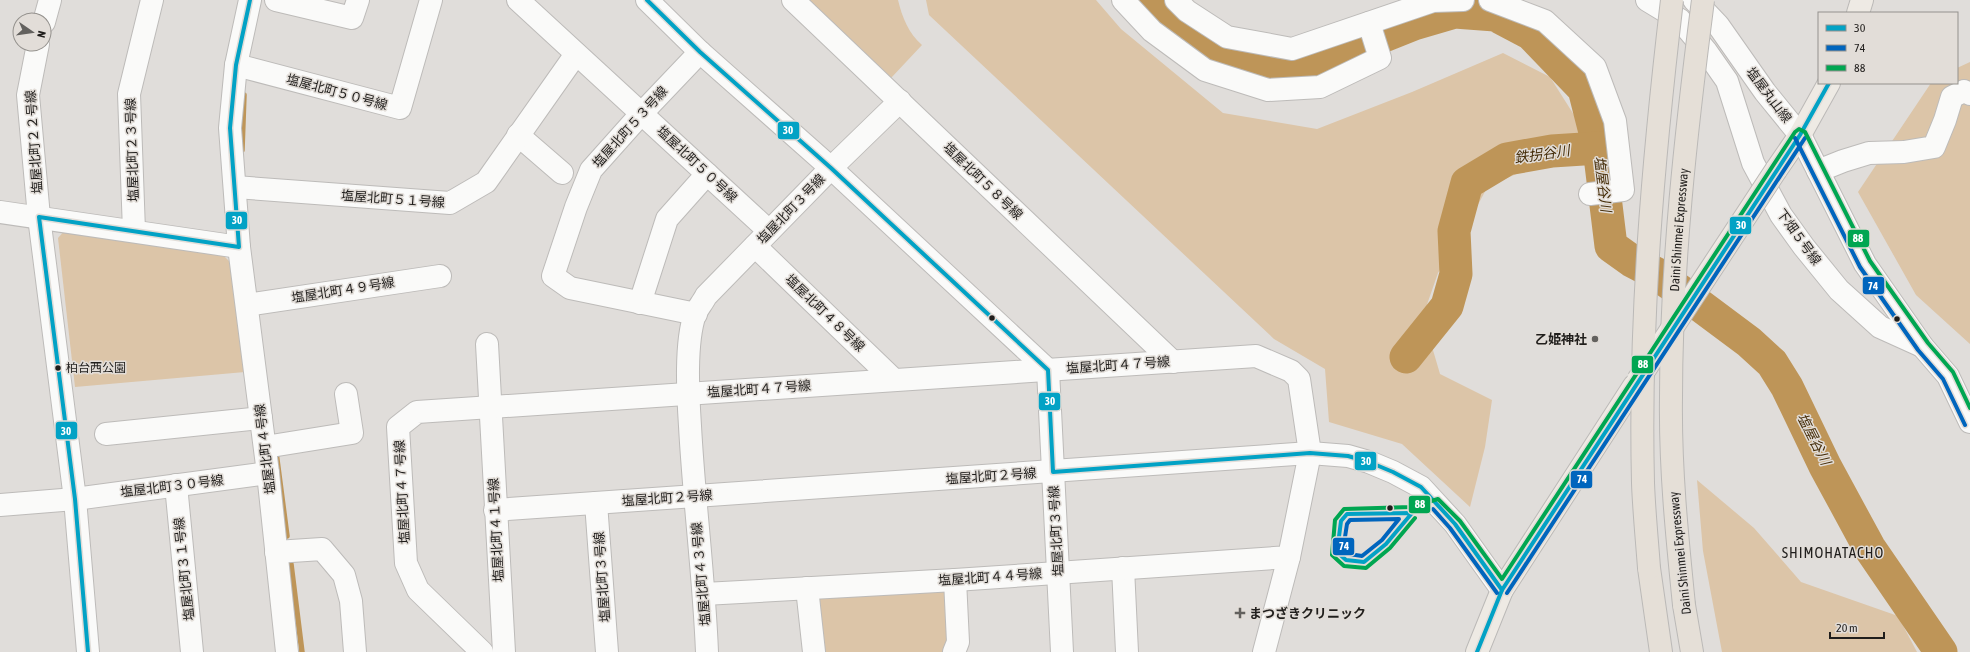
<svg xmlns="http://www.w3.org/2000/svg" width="1970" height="652" viewBox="0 0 1970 652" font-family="'Asap Condensed','Noto Sans JP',sans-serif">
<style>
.green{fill:#dcc5a8}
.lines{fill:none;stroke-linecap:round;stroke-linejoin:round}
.stream{stroke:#be9558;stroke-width:5.5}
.river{stroke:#be9558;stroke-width:33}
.minor-casing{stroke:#bdbbb9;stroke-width:24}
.major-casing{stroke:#bbb9b7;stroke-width:24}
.highway-casing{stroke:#bbb9b7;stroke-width:24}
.minor{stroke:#fafaf9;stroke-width:22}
.major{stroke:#eeeae4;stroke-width:22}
.highway{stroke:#e5dfd7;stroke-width:22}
.major-bridge-casing{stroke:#bbb9b7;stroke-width:24;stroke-linecap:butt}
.highway-bridge-casing{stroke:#bbb9b7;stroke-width:24;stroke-linecap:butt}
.major-bridge{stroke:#eeeae4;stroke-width:22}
.highway-bridge{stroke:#e5dfd7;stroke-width:22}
.bus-1-casing{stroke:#e2ddd8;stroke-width:7}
.bus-2-casing{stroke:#e2ddd8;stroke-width:7}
.bus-3-casing{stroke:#e2ddd8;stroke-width:7}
.bus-1{stroke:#02a2c5;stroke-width:4}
.bus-2{stroke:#0065bd;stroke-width:4}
.bus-3{stroke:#00a651;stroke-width:4}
.bus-dot{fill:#201e1c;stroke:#e2ddd8;stroke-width:1.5}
.poi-dot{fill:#63615e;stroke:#e2ddd8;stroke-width:1.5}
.labels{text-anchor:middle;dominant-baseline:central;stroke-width:3;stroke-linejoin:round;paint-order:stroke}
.bus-label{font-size:12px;fill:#201e1c;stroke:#e2ddd8;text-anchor:start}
.street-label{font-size:13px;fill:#201e1c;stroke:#e2ddd8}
.poi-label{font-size:13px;font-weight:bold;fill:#201e1c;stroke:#e2ddd8;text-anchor:end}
.water-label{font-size:14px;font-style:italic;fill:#452d09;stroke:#e2ddd8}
.quarter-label{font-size:15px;letter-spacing:1px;fill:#201e1c;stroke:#e2ddd8}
.line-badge{stroke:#e2ddd8;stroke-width:1.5}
.badge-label{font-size:11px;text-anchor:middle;font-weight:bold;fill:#fff}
</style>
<rect width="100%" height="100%" fill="#e0ddda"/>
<g class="green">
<path d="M 806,0 L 898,0 C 902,17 909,34 922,45 L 891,78 Z"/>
<path d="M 926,0 L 1096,0 L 1121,29 L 1223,113 L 1317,129 L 1412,92 L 1503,53 L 1550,77 L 1581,126 L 1584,161 L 1533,167 L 1488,186 L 1466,227 L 1438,273 L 1423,316 L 1440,374 L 1492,400 L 1485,447 L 1470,507 L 1402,444 L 1329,422 L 1325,369 L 1274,339 L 929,15 Z"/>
<path d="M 1970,62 L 1970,344 L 1916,295 L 1858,192 L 1931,83 L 1957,83 L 1957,68 Z"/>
<path d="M 66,229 L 223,255 L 231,263 L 245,372 L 75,387 L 58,238 Z"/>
<path d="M 1697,480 L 1754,528 L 1801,582 L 1898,616 L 1917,652 L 1722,652 L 1703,551 Z"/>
<path d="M 941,589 L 949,596 L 948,640 L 944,652 L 820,652 L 817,603 L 824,594 Z"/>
</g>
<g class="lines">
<g class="stream">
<path d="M 242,150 L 244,95"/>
<path d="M 276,452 L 287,536"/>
<path d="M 291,564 L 302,652"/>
</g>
<g class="river">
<path d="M 1145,0 L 1152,9 L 1192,43 L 1220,59 L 1261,68 L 1300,67 L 1349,50 L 1414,24 L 1455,12 L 1495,15 L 1531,34 L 1584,89 L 1599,148 L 1611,246 L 1632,261 L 1655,273 L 1690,298 L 1749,342 L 1772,363 L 1787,387 L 1825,466 L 1869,547 L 1941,652"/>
<path d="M 1406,357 L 1447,306 L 1456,274 L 1454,231 L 1467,183 L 1507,159 L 1552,151 L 1599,148"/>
</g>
<g class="minor-casing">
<g id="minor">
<path d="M 276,0 L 352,18 L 358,0"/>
<path d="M 518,0 L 769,231"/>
<path d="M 647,0 L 700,52 L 831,168 L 1048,370 L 1062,652"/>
<path d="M 793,0 L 1173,362"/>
<path d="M 1123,0 L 1152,31 L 1205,70 L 1268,90 L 1320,87 L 1380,58 L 1369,23"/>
<path d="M 1176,0 L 1187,11 L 1227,37 L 1292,49 L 1433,1 L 1463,0"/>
<path d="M 1490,0 L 1545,21 L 1595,67 L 1615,121 L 1623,190 L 1590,194"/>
<path d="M 1647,0 L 1680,20 L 1706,51 L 1727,81 L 1753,163 L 1781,215 L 1804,247 L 1839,290 L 1880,327 L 1922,346"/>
<path d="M 1694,0 L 1718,25 L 1765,92 L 1800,135 L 1865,264 L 1923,347 L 1948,376 L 1970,422"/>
<path d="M 44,22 L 50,0"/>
<path d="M 38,44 L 28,95 L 39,217 L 75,499 L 88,652"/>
<path d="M 236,65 L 400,108 L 431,0"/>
<path d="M 518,135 L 562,173"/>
<path d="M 1818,171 L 1843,161 L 1869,153 L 1904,152 L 1934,147 L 1945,120 L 1952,97 L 1964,91 L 1970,94"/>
<path d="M 235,187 L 450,203 L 486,182 L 576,54"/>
<path d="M 0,212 L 239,247 L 230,128 L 236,65 L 250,0"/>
<path d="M 134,231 L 129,94 L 152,0"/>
<path d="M 755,246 L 894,380"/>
<path d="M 239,247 L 268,473 L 287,652"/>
<path d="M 640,303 L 667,219 L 707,174"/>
<path d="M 247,305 L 440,276"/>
<path d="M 696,314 L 570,288 L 553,276 L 576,207 L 591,170 L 641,114 L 700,52"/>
<path d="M 487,344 L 504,652"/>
<path d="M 106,434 L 261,418"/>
<path d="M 265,447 L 352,433 L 346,394"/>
<path d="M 176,485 L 192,652"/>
<path d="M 596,503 L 607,652"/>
<path d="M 0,505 L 75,499 L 268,473"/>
<path d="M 495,510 L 1310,453 L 1348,456 L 1369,462 L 1393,472 L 1421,487 L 1455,524 L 1502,590"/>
<path d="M 276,552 L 322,549 L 344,575 L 351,601 L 355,652"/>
<path d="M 1123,568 L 1127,652"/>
<path d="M 807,588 L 814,652"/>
<path d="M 482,652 L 418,590 L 406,563 L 398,427 L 417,412 L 1256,356 L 1291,371 L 1299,379 L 1310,453 L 1289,557 L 955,580 L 704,594"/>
<path d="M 707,652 C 704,576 694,501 690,426 C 688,395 685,343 695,314 C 698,308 703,302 706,296 L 831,168 L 900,101"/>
<path d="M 954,652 L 958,642 L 955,580"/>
<path d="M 1264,652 L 1289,557"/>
</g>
</g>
<g class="major-casing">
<g id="major">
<path d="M 1858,13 L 1862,0"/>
<path d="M 1776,170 L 1800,135 L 1829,83"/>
<path d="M 1477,652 L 1502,590 L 1634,386"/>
</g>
</g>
<g class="highway-casing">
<g id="highway">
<path d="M 1649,568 L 1661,652"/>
<path d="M 1684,605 L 1692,652"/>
</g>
</g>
<use href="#minor" class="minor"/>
<use href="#major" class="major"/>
<use href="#highway" class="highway"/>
<g class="major-bridge-casing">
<path id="major-bridge" d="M 1638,380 L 1776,170"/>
</g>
<g class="highway-bridge-casing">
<g id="highway-bridge">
<path d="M 1649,568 C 1647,540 1644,511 1643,483 C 1639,321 1653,161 1672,0"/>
<path id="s1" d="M 1684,605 C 1677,536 1670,467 1671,398 C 1671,265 1686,132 1703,0"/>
</g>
</g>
<use href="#major-bridge" class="major-bridge"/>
<use href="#highway-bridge" class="highway-bridge"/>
<g class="bus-1-casing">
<g id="bus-1">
<path d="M 647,0 L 700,52 L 831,168 L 1048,370 L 1053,472 L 1310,453 L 1348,456 L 1369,462 L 1393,472 L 1421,487 L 1455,524 L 1502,590"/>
<path d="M 1412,513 L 1386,544 L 1364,562 L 1346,560 L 1337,552 L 1341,521 L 1347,514 Z"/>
<path d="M 88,652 L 75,499 L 39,217 L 239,247 L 230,128 L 236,65 L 250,0"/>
<path d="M 1477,652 L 1502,590 L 1800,135 L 1829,83"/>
</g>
</g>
<g class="bus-2-casing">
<g id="bus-2">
<path d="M 1795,138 L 1860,267 L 1918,350 L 1943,379 L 1965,425"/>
<path d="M 1433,509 L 1450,528 L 1497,593"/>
<path d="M 1399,519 L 1382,540 L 1362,556 L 1349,554 L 1343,550 L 1347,524 L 1350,520 Z"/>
<path d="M 1507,593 L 1805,138"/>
</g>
</g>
<g class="bus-3-casing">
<path id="bus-3" d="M 1415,518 L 1390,548 L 1366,568 L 1344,566 L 1332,555 L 1335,520 L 1344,509 L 1411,507 L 1438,499 L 1460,521 L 1502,579 L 1795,132 L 1799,129 L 1805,132 L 1870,261 L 1928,343 L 1953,372 L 1970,408"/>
</g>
<use href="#bus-1" class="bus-1"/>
<use href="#bus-2" class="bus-2"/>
<use href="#bus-3" class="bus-3"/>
</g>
<g class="bus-dot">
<circle cx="992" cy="318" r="3.5"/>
<circle cx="1897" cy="319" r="3.5"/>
<circle cx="58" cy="368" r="3.5"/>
<circle cx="1390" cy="508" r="3.5"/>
</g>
<g class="poi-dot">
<circle cx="1595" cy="339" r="4"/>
<path d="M1238 607h4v4h4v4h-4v4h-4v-4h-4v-4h4z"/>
</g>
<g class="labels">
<g class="bus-label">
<text x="66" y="368">柏台西公園</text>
</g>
<g class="street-label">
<text transform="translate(337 92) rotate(15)">塩屋北町５０号線</text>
<text transform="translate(1769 95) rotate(53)">塩屋丸山線</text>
<text transform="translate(630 127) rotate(-48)">塩屋北町５３号線</text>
<text transform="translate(34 142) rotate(-94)">塩屋北町２２号線</text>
<text transform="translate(132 150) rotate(-92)">塩屋北町２３号線</text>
<text transform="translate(697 164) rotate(43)">塩屋北町５０号線</text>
<text transform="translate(983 181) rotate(44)">塩屋北町５８号線</text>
<text transform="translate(393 199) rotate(4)">塩屋北町５１号線</text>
<text transform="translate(791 209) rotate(-46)">塩屋北町３号線</text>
<text stroke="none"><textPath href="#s1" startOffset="376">Daini Shinmei Expressway</textPath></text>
<text transform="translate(1799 237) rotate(54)">下畑５号線</text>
<text transform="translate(343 290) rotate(-9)">塩屋北町４９号線</text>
<text transform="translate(825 313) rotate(44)">塩屋北町４８号線</text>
<text transform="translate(1118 365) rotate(-4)">塩屋北町４７号線</text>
<text transform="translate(759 389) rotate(-4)">塩屋北町４７号線</text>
<text transform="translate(265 449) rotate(-97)">塩屋北町４号線</text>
<text transform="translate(991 476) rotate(-4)">塩屋北町２号線</text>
<text transform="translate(172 486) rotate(-7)">塩屋北町３０号線</text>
<text transform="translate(402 492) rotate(-93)">塩屋北町４７号線</text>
<text transform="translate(667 498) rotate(-4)">塩屋北町２号線</text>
<text transform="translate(496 530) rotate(-93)">塩屋北町４１号線</text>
<text transform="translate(1056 531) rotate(-93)">塩屋北町３号線</text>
<text transform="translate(1680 553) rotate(-96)">Daini Shinmei Expressway</text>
<text transform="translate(184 569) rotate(-96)">塩屋北町３１号線</text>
<text transform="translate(701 574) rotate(-95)">塩屋北町４３号線</text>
<text transform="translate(602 577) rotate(-94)">塩屋北町３号線</text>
<text transform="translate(990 577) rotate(-4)">塩屋北町４４号線</text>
</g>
<g class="poi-label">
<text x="1587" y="339">乙姫神社</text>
<text x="1249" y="613" text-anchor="start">まつざきクリニック</text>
</g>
<g class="water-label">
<text transform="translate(1542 154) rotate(-8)">鉄拐谷川</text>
<text transform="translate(1603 184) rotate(83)">塩屋谷川</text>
<text transform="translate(1814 439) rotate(63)">塩屋谷川</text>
</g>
<g class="quarter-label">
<text x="1833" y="552">SHIMOHATACHO</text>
</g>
</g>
<g class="line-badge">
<rect x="777" y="121" width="23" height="19" rx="4" fill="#02a2c5"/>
<rect x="225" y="211" width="23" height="19" rx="4" fill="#02a2c5"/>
<rect x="1729" y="216" width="23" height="19" rx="4" fill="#02a2c5"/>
<rect x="1847" y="229" width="23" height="19" rx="4" fill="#00a651"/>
<rect x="1862" y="276" width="23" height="19" rx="4" fill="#0065bd"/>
<rect x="1631" y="355" width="23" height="19" rx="4" fill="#00a651"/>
<rect x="1038" y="392" width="23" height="19" rx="4" fill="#02a2c5"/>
<rect x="55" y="421" width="23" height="19" rx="4" fill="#02a2c5"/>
<rect x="1354" y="451" width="23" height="20" rx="4" fill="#02a2c5"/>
<rect x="1570" y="470" width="23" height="19" rx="4" fill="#0065bd"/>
<rect x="1408" y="495" width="23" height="19" rx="4" fill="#00a651"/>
<rect x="1332" y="537" width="23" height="19" rx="4" fill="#0065bd"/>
</g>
<g class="badge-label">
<text x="788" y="134">30</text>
<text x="237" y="224">30</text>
<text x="1741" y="229">30</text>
<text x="1858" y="242">88</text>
<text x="1873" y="290">74</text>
<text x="1643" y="368">88</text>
<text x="1050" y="405">30</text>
<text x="66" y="435">30</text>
<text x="1366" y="465">30</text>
<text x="1582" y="483">74</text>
<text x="1420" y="508">88</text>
<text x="1344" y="550">74</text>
</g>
<rect x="1818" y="12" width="140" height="72" fill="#e2ddd8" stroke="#94918d"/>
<rect x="1826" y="25" width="20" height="6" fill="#02a2c5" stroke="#94918d"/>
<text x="1854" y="32" font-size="12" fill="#201e1c">30</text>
<rect x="1826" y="45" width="20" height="6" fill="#0065bd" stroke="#94918d"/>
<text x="1854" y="52" font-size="12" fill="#201e1c">74</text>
<rect x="1826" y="65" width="20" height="6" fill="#00a651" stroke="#94918d"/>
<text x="1854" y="72" font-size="12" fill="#201e1c">88</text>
<g transform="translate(32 32) rotate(103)"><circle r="19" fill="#e2ddd8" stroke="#94918d"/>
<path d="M0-3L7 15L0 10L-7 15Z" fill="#63615e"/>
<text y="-6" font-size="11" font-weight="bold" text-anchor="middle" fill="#201e1c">N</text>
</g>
<path d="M1830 632v6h54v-6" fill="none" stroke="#201e1c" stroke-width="2"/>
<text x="1836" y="632" font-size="12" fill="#201e1c" stroke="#e2ddd8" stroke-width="3" paint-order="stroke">20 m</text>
</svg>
